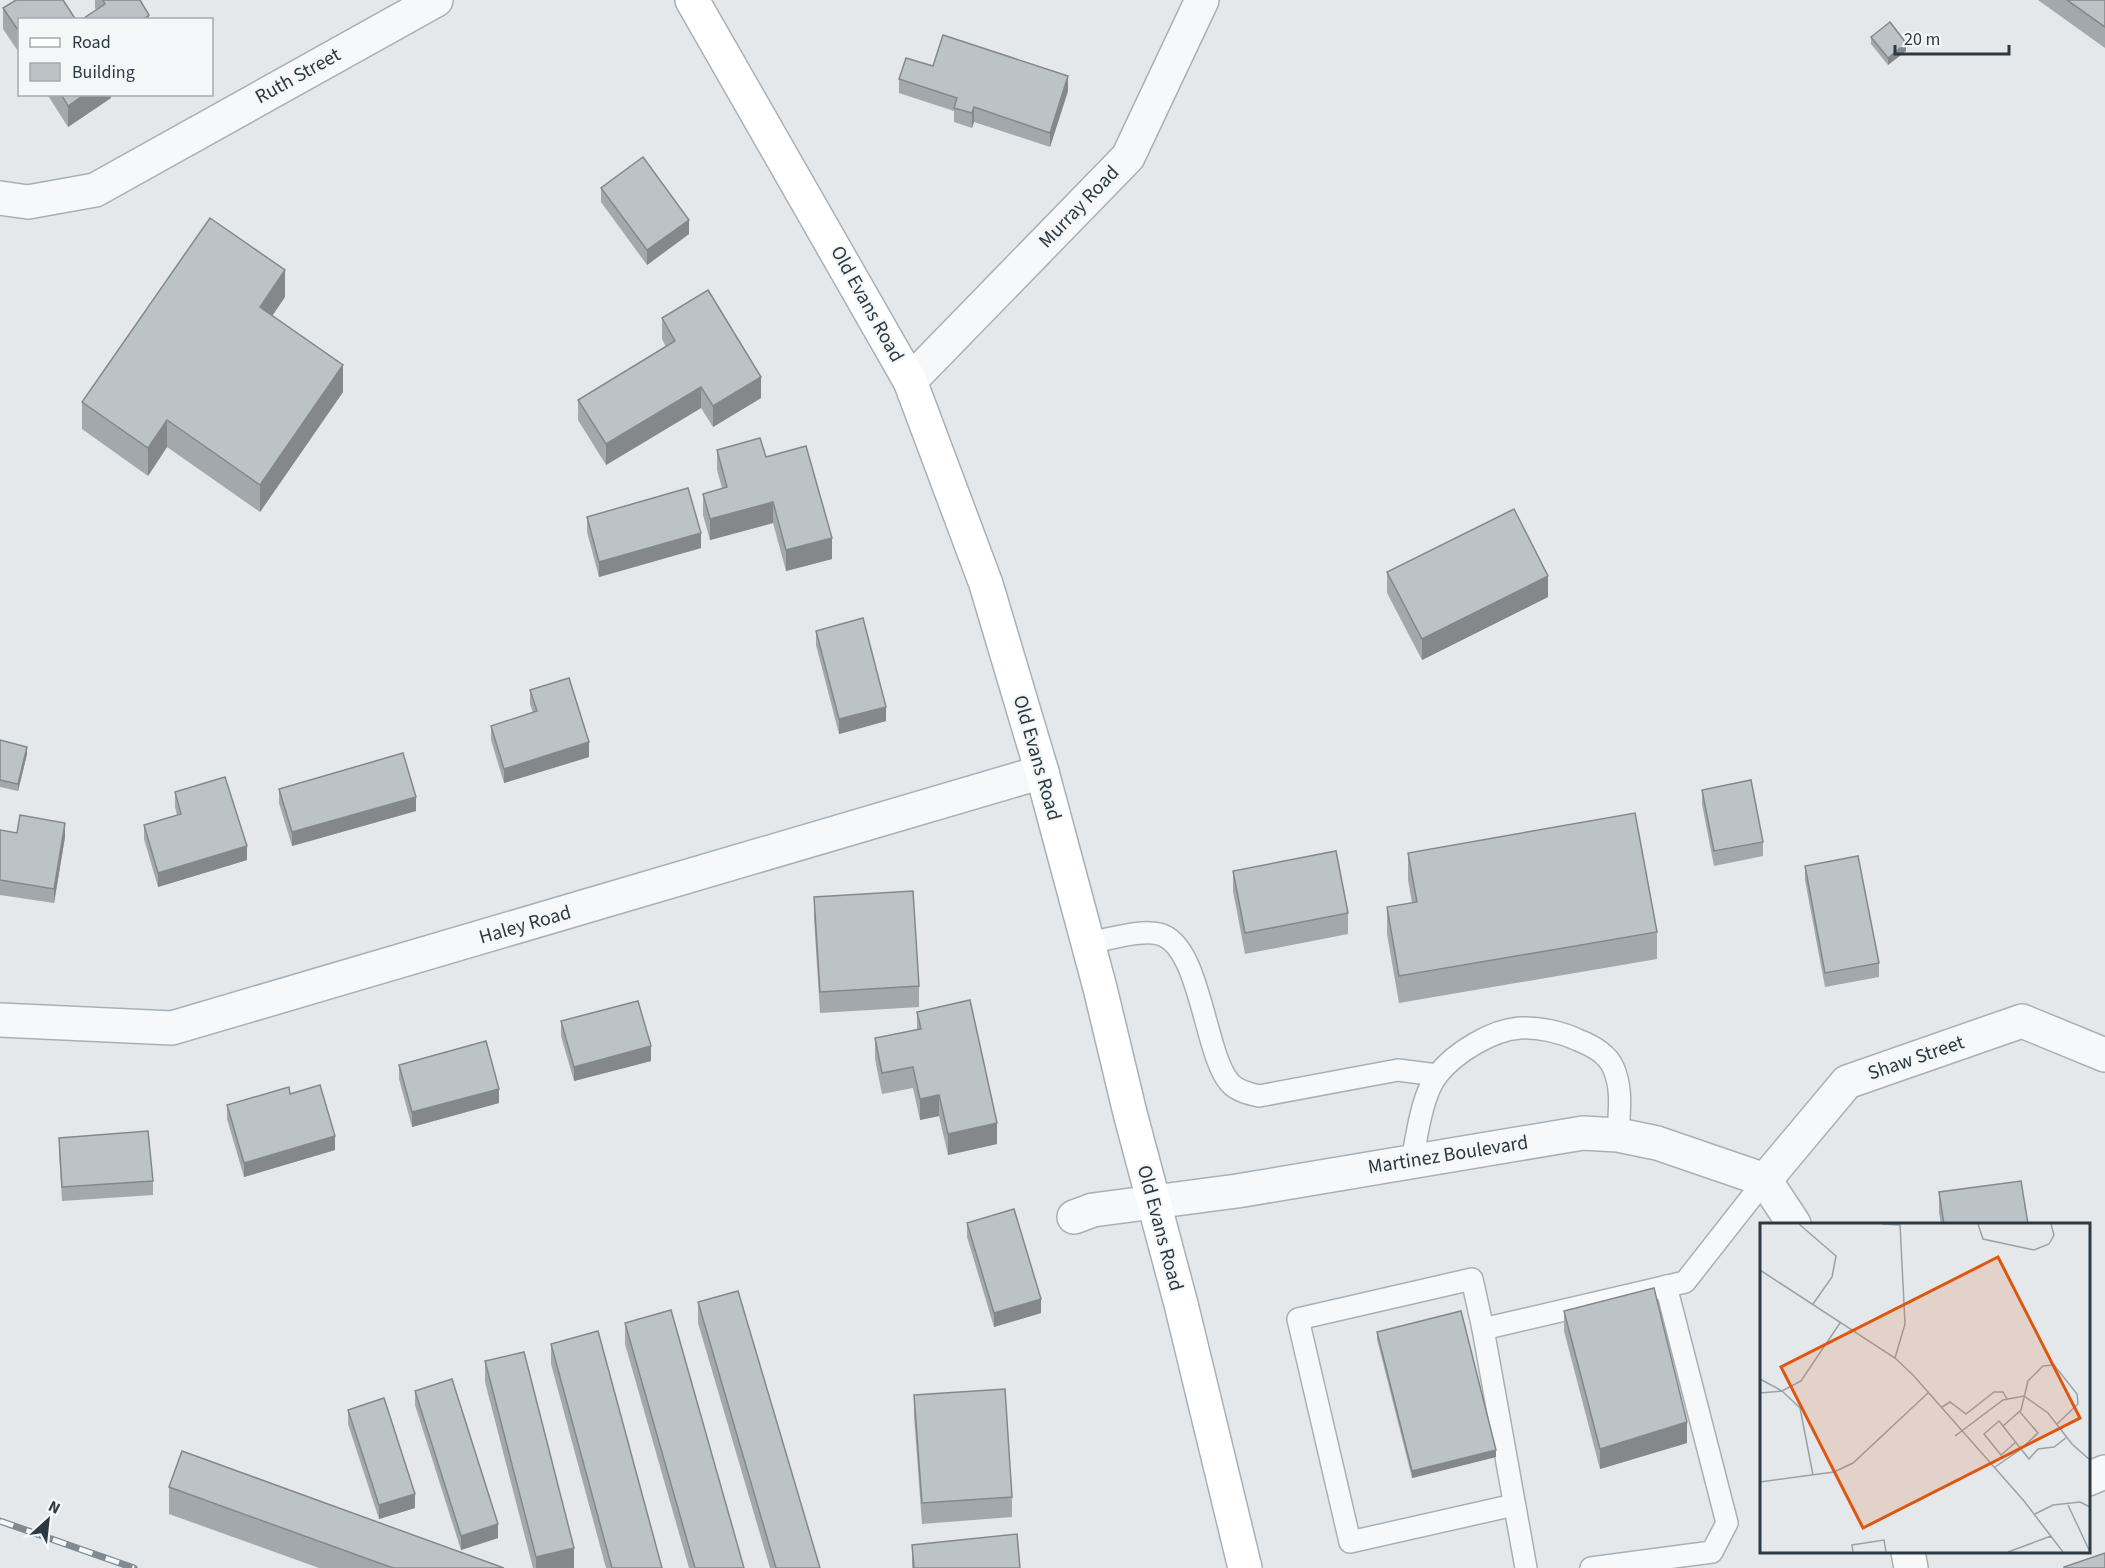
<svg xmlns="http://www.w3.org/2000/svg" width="2105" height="1568" viewBox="0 0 2105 1568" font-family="'Source Sans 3',sans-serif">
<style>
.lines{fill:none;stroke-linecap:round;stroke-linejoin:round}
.lane-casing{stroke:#a9b0b5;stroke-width:24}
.street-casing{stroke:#a9b0b5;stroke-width:36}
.secondary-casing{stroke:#a9b0b5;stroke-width:36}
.lane{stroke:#f7f8f9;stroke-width:21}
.street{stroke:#f7f8f9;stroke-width:33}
.secondary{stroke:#fff;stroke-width:33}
.rail-casing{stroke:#7f8b93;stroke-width:7}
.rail{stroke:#f4f7f8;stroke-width:4.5;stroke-dasharray:14;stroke-linecap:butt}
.wall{fill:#a2a8ab}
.shaded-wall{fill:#84888b}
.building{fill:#bcc3c7;stroke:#84888b;stroke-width:1.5}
.labels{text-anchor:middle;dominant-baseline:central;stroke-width:4.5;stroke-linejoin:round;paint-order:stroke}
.street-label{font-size:20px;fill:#2d3942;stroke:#f4f7f8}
.inset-road{fill:none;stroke:#9ba2a7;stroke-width:1.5}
.view{fill:#df570f;fill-opacity:0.15;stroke:#df570f;stroke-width:3}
.inset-edge{fill:none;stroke:#2d3942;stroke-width:3}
</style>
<rect width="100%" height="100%" fill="#e4e8eb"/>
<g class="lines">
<g class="lane-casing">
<g id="lane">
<path d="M 1087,943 C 1108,940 1140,929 1159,934 C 1201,944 1204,1054 1230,1083 C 1237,1091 1250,1094 1259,1096 L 1398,1070 L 1437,1075"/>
<path d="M 1412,1161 C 1417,1135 1422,1094 1438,1074 C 1456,1052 1492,1030 1520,1028 C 1539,1027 1561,1032 1578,1040 C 1591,1045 1607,1054 1613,1067 C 1623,1089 1619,1112 1618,1135"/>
<path d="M 1483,1329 L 1472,1279 L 1298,1319 L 1350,1542 L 1514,1505"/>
<path d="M 1526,1568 L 1483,1329 L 1685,1282 L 1765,1180"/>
<path d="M 1591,1568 L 1712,1552 L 1727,1523 L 1666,1286"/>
</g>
</g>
<g class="street-casing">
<g id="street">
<path d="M 0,198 L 28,202 L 95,190 L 436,0"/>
<path d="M 910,381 L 1128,157 L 1202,0"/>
<path d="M 0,1020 L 172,1028 L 1042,772"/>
<path d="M 1765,1180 L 1847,1082 L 2022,1021 L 2105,1055"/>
<path d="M 1074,1217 L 1093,1210 L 1237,1191 L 1583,1133 L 1618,1135 L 1657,1143 L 1765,1180 L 1794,1224"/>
<path d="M 2088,1479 L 2105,1472"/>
<path d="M 1908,1552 L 1911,1568"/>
</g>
</g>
<g class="secondary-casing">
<path id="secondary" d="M 692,0 L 910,381 L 986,584 L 1042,772 L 1100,988 L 1130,1113 L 1181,1304 L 1245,1568"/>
</g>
<use href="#lane" class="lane"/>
<use href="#street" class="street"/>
<use href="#secondary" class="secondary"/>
<g class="rail-casing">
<path id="rail" d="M 0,1521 L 134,1568"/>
</g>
<use href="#rail" class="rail"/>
</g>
<g class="wall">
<path d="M 95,0 L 140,0 L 149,20 L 96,10 L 95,8 Z"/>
<path d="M 2038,0 L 2105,0 L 2105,48 Z"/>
<path d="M 3,8 L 20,20 L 20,54 L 3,29 Z"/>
<path d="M 1871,37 L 1906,51 L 1888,65 L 1871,44 Z"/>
<path d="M 933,66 L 1068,91 L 1050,147 L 974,122 L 972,128 L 954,122 L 954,111 L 899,93 L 899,79 Z"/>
<path d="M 47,94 L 111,94 L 111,98 L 68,127 Z"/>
<path d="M 601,188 L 689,234 L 647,265 L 601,202 Z"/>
<path d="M 285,297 L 272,315 L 343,392 L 260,512 L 167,447 L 148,476 L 82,429 L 82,402 Z"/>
<path d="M 662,318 L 761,398 L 713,427 L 701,408 L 606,465 L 578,420 L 578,400 L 666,347 L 662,339 Z"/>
<path d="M 717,450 L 766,457 L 832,559 L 786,571 L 773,523 L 710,540 L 703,515 L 703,494 L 722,488 L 717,470 Z"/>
<path d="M 587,517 L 701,548 L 599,577 L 587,532 Z"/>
<path d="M 1387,572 L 1548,597 L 1422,660 L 1387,593 Z"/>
<path d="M 816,631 L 886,721 L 839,734 L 816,645 Z"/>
<path d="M 530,690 L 589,757 L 504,783 L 491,740 L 491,726 L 533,713 L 530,704 Z"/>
<path d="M 0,740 L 27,754 L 18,791 L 0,787 Z"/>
<path d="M 279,789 L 416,811 L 292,846 L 279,803 Z"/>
<path d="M 1702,790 L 1763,842 L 1763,856 L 1714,866 L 1702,804 Z"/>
<path d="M 175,792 L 247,860 L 158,887 L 144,839 L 144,825 L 177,815 L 175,807 Z"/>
<path d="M 0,830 L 17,833 L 65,837 L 54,903 L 0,895 Z"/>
<path d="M 1408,853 L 1657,932 L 1657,959 L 1399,1003 L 1387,934 L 1387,907 L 1412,903 L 1408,880 Z"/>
<path d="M 1805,866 L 1879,963 L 1879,977 L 1825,987 L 1805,880 Z"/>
<path d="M 1233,871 L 1348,913 L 1348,934 L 1245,954 L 1233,891 Z"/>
<path d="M 814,897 L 919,986 L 919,1007 L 820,1013 L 814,918 Z"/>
<path d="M 917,1012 L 997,1144 L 948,1155 L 939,1116 L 920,1120 L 913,1088 L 882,1094 L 875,1059 L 875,1038 L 917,1029 Z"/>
<path d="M 561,1021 L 651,1061 L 574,1081 L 561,1036 Z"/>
<path d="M 399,1065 L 499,1103 L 412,1127 L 399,1079 Z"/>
<path d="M 290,1094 L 335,1150 L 244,1177 L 227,1119 L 227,1105 Z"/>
<path d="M 59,1138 L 153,1181 L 153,1195 L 62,1201 L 59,1152 Z"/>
<path d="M 1939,1192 L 2028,1224 L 1941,1224 L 1939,1213 Z"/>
<path d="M 967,1223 L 1041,1313 L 994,1327 L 967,1237 Z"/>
<path d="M 698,1302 L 820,1568 L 770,1568 L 698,1323 Z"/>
<path d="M 1564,1311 L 1687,1443 L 1600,1469 L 1564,1331 Z"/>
<path d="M 625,1323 L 744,1568 L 689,1568 L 625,1344 Z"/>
<path d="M 1377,1332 L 1496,1457 L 1412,1478 L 1377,1339 Z"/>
<path d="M 551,1344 L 662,1568 L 606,1568 L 551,1364 Z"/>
<path d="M 485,1361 L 574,1568 L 533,1568 L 485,1382 Z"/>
<path d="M 415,1391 L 498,1538 L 461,1550 L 415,1405 Z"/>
<path d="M 914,1395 L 1012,1497 L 1012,1517 L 922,1524 L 914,1416 Z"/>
<path d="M 348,1410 L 415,1508 L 379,1519 L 348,1424 Z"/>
<path d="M 169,1487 L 504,1568 L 319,1568 L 169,1514 Z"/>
<path d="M 912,1545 L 1020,1568 L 912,1568 Z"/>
</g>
<g class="shaded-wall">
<path d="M 149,15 L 149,20 L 142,20 Z"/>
<path d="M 1906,43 L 1906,51 L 1888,65 L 1888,58 Z"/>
<path d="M 1068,76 L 1068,91 L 1050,147 L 1050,133 Z"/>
<path d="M 85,94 L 111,94 L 111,98 L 68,127 L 68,106 Z"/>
<path d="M 974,107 L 974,122 L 972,128 L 972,113 Z"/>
<path d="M 689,220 L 689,234 L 647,265 L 647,250 Z"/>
<path d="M 285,270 L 285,297 L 260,334 L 260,307 Z"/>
<path d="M 343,365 L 343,392 L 260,512 L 260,485 Z"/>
<path d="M 761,377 L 761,398 L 713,427 L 713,406 Z"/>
<path d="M 701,387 L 701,408 L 606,465 L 606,444 Z"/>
<path d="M 167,420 L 167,447 L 148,476 L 148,448 Z"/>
<path d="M 773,502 L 773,523 L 710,540 L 710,519 Z"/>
<path d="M 701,533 L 701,548 L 599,577 L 599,562 Z"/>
<path d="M 832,538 L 832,559 L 786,571 L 786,550 Z"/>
<path d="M 1548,576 L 1548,597 L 1422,660 L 1422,639 Z"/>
<path d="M 886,707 L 886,721 L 839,734 L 839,719 Z"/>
<path d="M 589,742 L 589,757 L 504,783 L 504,769 Z"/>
<path d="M 27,747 L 27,754 L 18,791 L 18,784 Z"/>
<path d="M 416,797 L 416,811 L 292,846 L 292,832 Z"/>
<path d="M 65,823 L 65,837 L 54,903 L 54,889 Z"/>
<path d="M 247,846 L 247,860 L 158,887 L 158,873 Z"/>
<path d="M 651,1046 L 651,1061 L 574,1081 L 574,1067 Z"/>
<path d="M 499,1089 L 499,1103 L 412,1127 L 412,1112 Z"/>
<path d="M 939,1095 L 939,1116 L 920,1120 L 920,1099 Z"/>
<path d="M 997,1123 L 997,1144 L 948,1155 L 948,1134 Z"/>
<path d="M 335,1136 L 335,1150 L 244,1177 L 244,1163 Z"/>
<path d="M 1041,1299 L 1041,1313 L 994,1327 L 994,1313 Z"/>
<path d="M 1687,1422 L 1687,1443 L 1600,1469 L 1600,1449 Z"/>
<path d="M 1496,1450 L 1496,1457 L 1412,1478 L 1412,1471 Z"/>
<path d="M 415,1494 L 415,1508 L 379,1519 L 379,1505 Z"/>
<path d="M 498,1524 L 498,1538 L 461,1550 L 461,1536 Z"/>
<path d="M 574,1548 L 574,1568 L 536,1568 L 536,1557 Z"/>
</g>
<g class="building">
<path d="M 16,0 L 63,0 L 76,20 L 20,20 L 20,33 L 3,8 Z"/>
<path d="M 103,0 L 140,0 L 149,15 L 142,20 L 81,20 L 105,4 Z"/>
<path d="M 2067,0 L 2105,0 L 2105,27 Z"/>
<path d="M 1890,22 L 1906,43 L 1888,58 L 1871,37 Z"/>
<path d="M 943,35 L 1068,76 L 1050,133 L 974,107 L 972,113 L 954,108 L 957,98 L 899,79 L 906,58 L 933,66 Z"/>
<path d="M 61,94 L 85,94 L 68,106 Z"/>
<path d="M 643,157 L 689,220 L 647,250 L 601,188 Z"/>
<path d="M 210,218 L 285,270 L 260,307 L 343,365 L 260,485 L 167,420 L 148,448 L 82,402 Z"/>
<path d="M 708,290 L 761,377 L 713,406 L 701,387 L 606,444 L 578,400 L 675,341 L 662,318 Z"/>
<path d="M 760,438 L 766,457 L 806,446 L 832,538 L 786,550 L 773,502 L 710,519 L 703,494 L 727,487 L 717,450 Z"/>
<path d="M 688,488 L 701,533 L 599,562 L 587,517 Z"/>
<path d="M 1514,509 L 1548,576 L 1422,639 L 1387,572 Z"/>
<path d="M 863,618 L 886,707 L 839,719 L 816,631 Z"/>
<path d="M 569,678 L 589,742 L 504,769 L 491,726 L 537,711 L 530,690 Z"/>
<path d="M 0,740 L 27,747 L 18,784 L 0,780 Z"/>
<path d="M 403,753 L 416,797 L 292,832 L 279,789 Z"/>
<path d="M 225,777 L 247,846 L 158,873 L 144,825 L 181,814 L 175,792 Z"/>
<path d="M 1751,780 L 1763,842 L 1714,851 L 1702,790 Z"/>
<path d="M 1635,813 L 1657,932 L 1399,976 L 1387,907 L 1417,902 L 1408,853 Z"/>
<path d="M 20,815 L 65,823 L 54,889 L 0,880 L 0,830 L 17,833 Z"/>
<path d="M 1336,851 L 1348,913 L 1245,933 L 1233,871 Z"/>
<path d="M 1858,856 L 1879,963 L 1825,973 L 1805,866 Z"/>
<path d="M 913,891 L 919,986 L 820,992 L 814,897 Z"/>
<path d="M 970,1000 L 997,1123 L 948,1134 L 939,1095 L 920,1099 L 913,1067 L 882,1073 L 875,1038 L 921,1029 L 917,1012 Z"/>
<path d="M 638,1001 L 651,1046 L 574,1067 L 561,1021 Z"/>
<path d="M 486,1041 L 499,1089 L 412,1112 L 399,1065 Z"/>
<path d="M 320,1085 L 335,1136 L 244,1163 L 227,1105 L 289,1087 L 290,1094 Z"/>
<path d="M 148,1131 L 153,1181 L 62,1187 L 59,1138 Z"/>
<path d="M 2021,1181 L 2028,1224 L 1944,1224 L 1939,1192 Z"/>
<path d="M 1014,1209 L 1041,1299 L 994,1313 L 967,1223 Z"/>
<path d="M 1654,1288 L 1687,1422 L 1600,1449 L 1564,1311 Z"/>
<path d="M 738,1291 L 820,1568 L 776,1568 L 698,1302 Z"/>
<path d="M 671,1310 L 744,1568 L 695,1568 L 625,1323 Z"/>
<path d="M 1461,1311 L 1496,1450 L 1412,1471 L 1377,1332 Z"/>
<path d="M 598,1331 L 662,1568 L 612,1568 L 551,1344 Z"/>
<path d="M 524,1352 L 574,1548 L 536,1557 L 485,1361 Z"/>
<path d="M 452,1379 L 498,1524 L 461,1536 L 415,1391 Z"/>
<path d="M 1005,1389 L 1012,1497 L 922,1503 L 914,1395 Z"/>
<path d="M 384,1398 L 415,1494 L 379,1505 L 348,1410 Z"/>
<path d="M 182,1451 L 504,1568 L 393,1568 L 169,1487 Z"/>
<path d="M 1017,1534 L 1020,1568 L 914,1568 L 912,1545 Z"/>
<path d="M 2105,1553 L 2105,1568 L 2064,1568 L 2064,1567 Z"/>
</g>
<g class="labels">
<g class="street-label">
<text transform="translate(298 76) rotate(-29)">Ruth Street</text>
<text transform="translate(1079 207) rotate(-46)">Murray Road</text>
<text transform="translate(867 304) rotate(61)">Old Evans Road</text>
<text transform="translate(1037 758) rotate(74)">Old Evans Road</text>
<text transform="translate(525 925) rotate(-16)">Haley Road</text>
<text transform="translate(1916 1058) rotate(-19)">Shaw Street</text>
<text transform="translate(1448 1155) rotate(-9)">Martinez Boulevard</text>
<text transform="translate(1160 1228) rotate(75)">Old Evans Road</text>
</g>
</g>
<g transform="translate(1760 1223)">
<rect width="330" height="330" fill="#e4e8eb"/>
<path class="inset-road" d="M 39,1 L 76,33 L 72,54 L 53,81M 122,1 L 140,2M 218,1 L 223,16 L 274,27 L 289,21 L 294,12 L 291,1M 0,47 L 135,135 L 153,152 L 264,278 L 303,329M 135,135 L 145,101 L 140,1M 0,156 L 22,168 L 40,185 L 53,252M 0,170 L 22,168 L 41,158 L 80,100M 182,184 L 190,179 L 206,191 L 234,169 L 243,169 L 247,176M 260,189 L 278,210 L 261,226 L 269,236 L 278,226 L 294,224 L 307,214M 243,203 L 239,198 L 224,211 L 241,232 L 256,219M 195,213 L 243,177 L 264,173 L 288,190 L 312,221 L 330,237M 235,244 L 261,226 L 243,203 L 261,187 L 268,158 L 283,143 L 294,142 L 317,171 L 318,181 L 297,201M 0,259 L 74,249 L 93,240 L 169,169M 308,282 L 330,329M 275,291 L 293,282 L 320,279 L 330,284M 93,329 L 92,322 L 124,317 L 126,329M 248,329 L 291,313"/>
<path class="view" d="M 238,34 L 320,195 L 103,305 L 21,144 Z"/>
<rect width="330" height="330" class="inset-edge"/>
</g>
<rect x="18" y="18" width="195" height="78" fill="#f4f7f8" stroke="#a4abaf" stroke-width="1.5"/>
<rect x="30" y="38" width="30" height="9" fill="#ffffff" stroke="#a4abaf" stroke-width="1.5"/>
<text x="72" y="48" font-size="18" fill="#2d3942">Road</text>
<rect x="30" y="63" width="30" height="18" fill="#bcc3c7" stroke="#a4abaf" stroke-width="1.5"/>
<text x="72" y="78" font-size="18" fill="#2d3942">Building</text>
<g transform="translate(48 1520) rotate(27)" stroke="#f4f7f8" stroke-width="4.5" paint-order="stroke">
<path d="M0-4.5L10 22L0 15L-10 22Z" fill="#2d3942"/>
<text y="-9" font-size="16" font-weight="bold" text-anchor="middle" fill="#2d3942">N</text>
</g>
<path d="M1895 45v9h114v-9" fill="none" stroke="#2d3942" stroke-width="3"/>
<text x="1904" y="45" font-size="18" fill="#2d3942" stroke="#f4f7f8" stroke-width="4.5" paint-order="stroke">20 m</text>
</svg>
